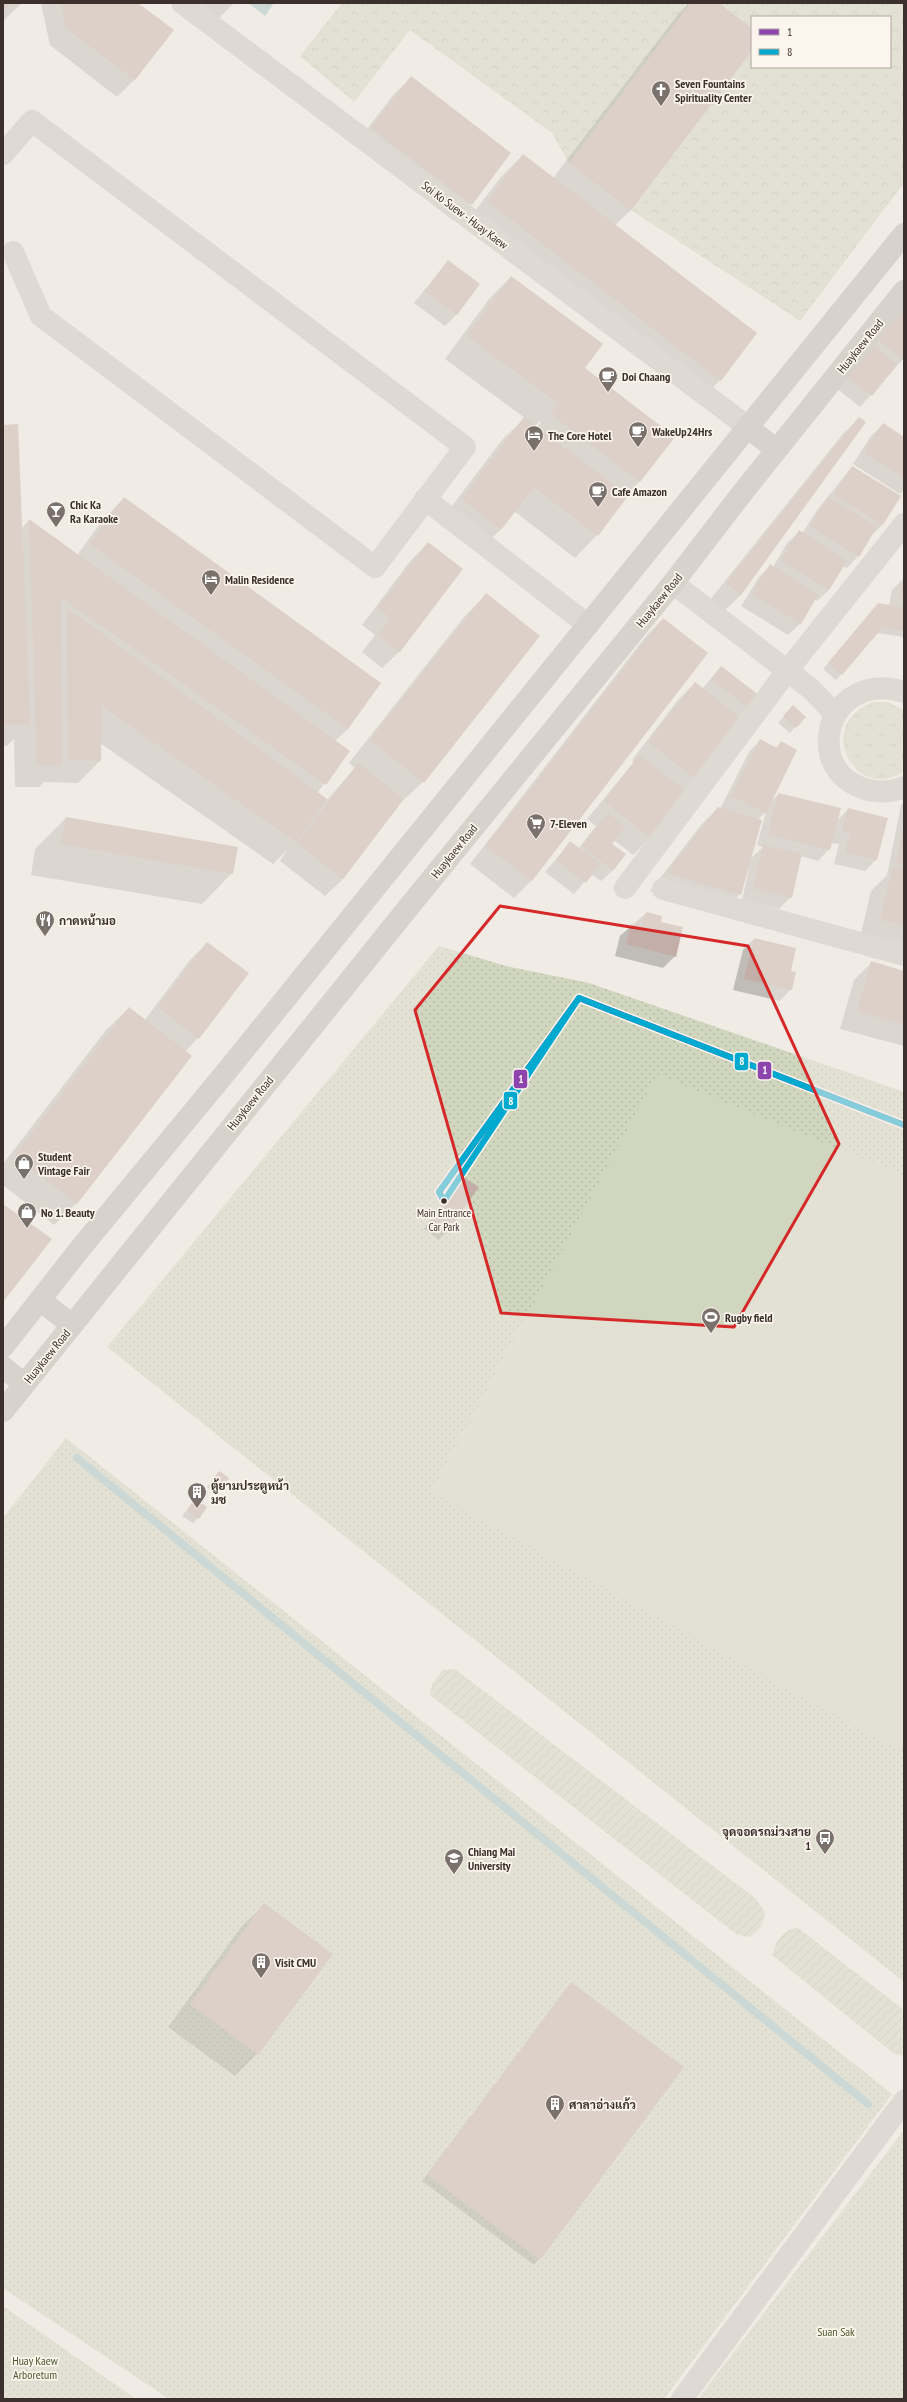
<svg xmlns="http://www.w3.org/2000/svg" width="907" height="2402" viewBox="0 0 907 2402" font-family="'PT Sans Narrow',Sarabun,sans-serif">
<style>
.grass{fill:url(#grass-tufts)}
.forest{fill:url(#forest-crowns)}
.park{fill:url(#park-dots)}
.garden{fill:url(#garden-furrows)}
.pitch{fill:#d1d6bf}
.water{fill:url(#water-ripples)}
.shadow{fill:#0003;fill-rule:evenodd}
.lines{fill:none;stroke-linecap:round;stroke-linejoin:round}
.stream{stroke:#a1c2c1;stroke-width:8}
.building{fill:#c3afa7}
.street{stroke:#c9c3be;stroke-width:22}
.secondary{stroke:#bab3ae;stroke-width:22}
.bus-1-casing{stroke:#fbf5ee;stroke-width:9}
.bus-2-casing{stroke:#fbf5ee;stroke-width:9}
.bus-1{stroke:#8e44ad;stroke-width:6}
.bus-2{stroke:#00a9ce;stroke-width:6}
.marked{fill:none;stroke:#d62828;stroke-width:3;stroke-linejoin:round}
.bus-dot{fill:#3b302b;stroke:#fbf5ee;stroke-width:1.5}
.labels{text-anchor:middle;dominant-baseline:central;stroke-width:3.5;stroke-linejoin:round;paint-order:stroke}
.bus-label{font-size:11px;fill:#3b302b;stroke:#fbf5ee}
.poi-label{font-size:12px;font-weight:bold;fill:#3b302b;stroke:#fbf5ee;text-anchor:start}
.street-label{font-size:12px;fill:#3b302b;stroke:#fbf5ee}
.park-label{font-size:12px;fill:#4a5a2e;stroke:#fbf5ee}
.line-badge{stroke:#fbf5ee;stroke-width:1.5}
.badge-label{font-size:11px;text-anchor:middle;font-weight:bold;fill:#fff}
</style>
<defs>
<pattern id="grass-tufts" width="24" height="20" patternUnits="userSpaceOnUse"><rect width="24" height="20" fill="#d1d6bf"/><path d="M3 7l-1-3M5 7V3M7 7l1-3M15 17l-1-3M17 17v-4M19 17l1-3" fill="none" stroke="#b4b8a4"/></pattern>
<pattern id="forest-crowns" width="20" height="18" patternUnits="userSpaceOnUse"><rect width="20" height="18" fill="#d1d6bf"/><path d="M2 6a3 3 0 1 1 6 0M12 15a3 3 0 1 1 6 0" fill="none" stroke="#b4b8a4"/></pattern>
<pattern id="park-dots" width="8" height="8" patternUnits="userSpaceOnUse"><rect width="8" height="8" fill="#d1d6bf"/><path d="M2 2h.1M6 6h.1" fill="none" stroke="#b4b8a4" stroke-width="1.8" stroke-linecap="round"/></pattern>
<pattern id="garden-furrows" width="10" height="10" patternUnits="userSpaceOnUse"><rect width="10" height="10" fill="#d1d6bf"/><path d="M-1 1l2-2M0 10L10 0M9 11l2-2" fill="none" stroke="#b4b8a4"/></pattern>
<pattern id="water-ripples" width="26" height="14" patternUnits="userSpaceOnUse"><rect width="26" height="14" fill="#a1c2c1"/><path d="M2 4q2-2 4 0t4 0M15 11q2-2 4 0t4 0" fill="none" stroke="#849e9d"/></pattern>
</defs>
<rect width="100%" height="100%" fill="#f0ebe5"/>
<path class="grass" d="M 874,702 L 887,702 L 904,710 L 904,771 C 857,805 811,724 874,702 Z"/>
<g class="forest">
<path d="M 342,3 L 691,3 L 569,163 L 552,133 L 410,30 L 354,102 L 300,56 Z"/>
<path d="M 719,3 L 904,3 L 904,183 L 800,321 L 631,210 L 752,51 L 752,67 L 890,67 L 890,17 L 752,17 L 752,28 Z"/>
</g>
<g class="park">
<path d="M 439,946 L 506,966 L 589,983 L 904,1092 L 904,1982 L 107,1347 Z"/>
<path d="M 66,1438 L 892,2094 L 664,2399 L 169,2399 L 3,2288 L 3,1518 Z"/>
<path d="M 904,2130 L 904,2399 L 698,2399 Z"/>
<path d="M 3,2306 L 136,2399 L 3,2399 Z"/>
</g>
<g class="garden">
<path d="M 455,1669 L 755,1898 L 765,1912 C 763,1925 760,1931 748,1937 L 736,1934 L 430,1695 L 432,1684 L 443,1670 Z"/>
<path d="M 797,1927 L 904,2010 L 904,2056 L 893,2053 L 772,1955 C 778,1939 780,1933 797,1927 Z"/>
</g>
<path class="pitch" d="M 657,1074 L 904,1176 L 904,1740 L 899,1750 L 432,1492 Z"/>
<path class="water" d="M 248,3 L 274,3 L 265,16 Z"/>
<g class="shadow">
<path d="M 3,3 L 22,3 L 3,21 Z"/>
<path d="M 41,3 L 136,3 L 172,30 L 134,80 L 117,97 L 50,45 Z"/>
<path d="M 193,3 L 234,3 L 217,20 Z"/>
<path d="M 689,3 L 718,3 L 752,29 L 752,49 L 631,210 L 615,225 L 756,333 L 720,380 L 698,403 L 465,224 L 501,177 L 523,155 L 553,178 L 679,13 Z"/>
<path d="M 411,78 L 471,204 L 454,221 L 355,145 L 393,95 Z"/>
<path d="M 448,261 L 456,315 L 445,326 L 414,303 Z"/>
<path d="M 511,277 L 581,373 L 673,437 L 639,482 L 625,496 L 597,535 L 575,558 L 514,511 L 501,529 L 478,552 L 440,522 L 502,440 L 525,418 L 445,359 L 489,299 ZM 540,421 L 541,422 L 537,428 L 535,426 Z"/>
<path d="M 904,309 L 904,358 L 860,407 L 835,387 Z"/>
<path d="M 859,418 L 741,595 L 723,612 L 709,601 L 842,435 Z"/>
<path d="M 883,424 L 904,438 L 904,490 L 900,494 L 853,464 L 871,436 Z"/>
<path d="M 3,426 L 21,529 L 29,520 L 77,555 L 102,521 L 124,498 L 348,729 L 335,741 L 349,751 L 317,793 L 327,800 L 355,768 L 349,763 L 464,617 L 486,595 L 423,782 L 400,803 L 343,879 L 325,896 L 280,861 L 287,850 L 273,864 L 100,743 L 100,761 L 78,783 L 44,782 L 39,787 L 15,787 L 14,739 L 7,746 L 3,746 Z"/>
<path d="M 852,467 L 899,496 L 882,525 L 870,537 L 858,556 L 847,568 L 843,566 L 829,590 L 817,601 L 814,599 L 800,624 L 788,635 L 741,606 L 759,577 L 770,566 L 773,567 L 787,543 L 799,532 L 802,534 L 817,510 Z"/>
<path d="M 428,543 L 400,651 L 382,668 L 362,652 L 375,635 L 362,625 L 411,560 Z"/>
<path d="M 904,578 L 904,637 L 877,633 L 836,680 L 823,669 L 873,610 L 889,606 L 892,590 Z"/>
<path d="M 663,619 L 707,653 L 531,881 L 514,898 L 470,864 L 646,636 Z"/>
<path d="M 721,667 L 759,696 L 650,838 L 633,855 L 614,840 L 611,844 L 613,870 L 601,881 L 591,874 L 574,894 L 545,872 L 570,843 L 578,849 L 596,826 L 587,819 L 634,762 L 632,760 L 678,700 L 695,683 L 702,689 Z"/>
<path d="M 788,712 L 795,727 L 790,733 L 778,723 Z"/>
<path d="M 760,740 L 775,748 L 781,743 L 771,801 L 779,794 L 837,821 L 848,809 L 876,860 L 865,871 L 834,864 L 839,844 L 831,843 L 829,849 L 818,861 L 800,856 L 791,897 L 779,909 L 742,900 L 749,869 L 747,869 L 740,894 L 723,911 L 650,891 L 701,825 L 718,808 L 720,809 L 749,752 ZM 766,812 L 757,845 L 763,847 L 750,859 L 758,819 Z"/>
<path d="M 904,802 L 904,947 L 859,942 L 871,891 L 887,875 L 901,805 Z"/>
<path d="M 66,818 L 232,873 L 202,904 L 31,875 L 35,849 Z"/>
<path d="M 646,913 L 660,923 L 675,956 L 663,968 L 615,956 L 620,936 Z"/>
<path d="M 754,939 L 789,971 L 791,989 L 780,1001 L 733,990 L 743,950 Z"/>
<path d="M 207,943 L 247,974 L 198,1038 L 185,1052 L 77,1203 L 54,1225 L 3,1185 L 3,1164 L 106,1030 L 129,1008 L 144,1021 L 190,960 Z"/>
<path d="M 871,963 L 904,972 L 904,1046 L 840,1029 L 854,980 Z"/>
<path d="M 463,1179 L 444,1234 L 439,1240 L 424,1229 Z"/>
<path d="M 219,1472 L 228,1478 L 216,1493 L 207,1487 Z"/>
<path d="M 195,1500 L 198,1518 L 193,1523 L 182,1516 Z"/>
<path d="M 265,1904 L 257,2054 L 235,2076 L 168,2027 L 242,1926 Z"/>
<path d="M 571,1984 L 539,2259 L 534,2265 L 422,2181 Z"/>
</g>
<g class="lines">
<path class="stream" d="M 77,1458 L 868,2104"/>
</g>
<g class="building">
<path d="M 3,3 L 17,3 L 3,9 Z"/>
<path d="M 61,3 L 138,3 L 174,30 L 135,80 L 66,28 Z"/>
<path d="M 691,3 L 719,3 L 752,28 L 752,51 L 631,210 L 569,163 Z"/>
<path d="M 411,76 L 511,153 L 472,205 L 371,128 Z"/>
<path d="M 523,154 L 757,333 L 721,381 L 487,201 Z"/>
<path d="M 448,260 L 480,284 L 457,315 L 425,291 Z"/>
<path d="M 511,276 L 603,344 L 585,368 L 675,437 L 640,482 L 551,414 L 559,404 L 467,336 Z"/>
<path d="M 904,309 L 904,359 L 903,360 L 879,340 Z"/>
<path d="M 870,343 L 897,365 L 872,396 L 845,375 Z"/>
<path d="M 524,417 L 628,496 L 598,536 L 534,487 L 501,530 L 462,499 Z"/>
<path d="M 859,417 L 866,422 L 741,595 L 726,583 Z"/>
<path d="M 883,423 L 904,437 L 904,477 L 864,453 Z"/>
<path d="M 18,424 L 30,724 L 3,725 L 3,425 Z"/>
<path d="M 852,466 L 901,496 L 883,525 L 834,495 Z"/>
<path d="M 124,497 L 381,683 L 348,729 L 90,544 Z"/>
<path d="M 828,497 L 877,527 L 859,557 L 810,526 Z"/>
<path d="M 29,519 L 350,751 L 326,785 L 61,597 L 62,765 L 37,765 Z"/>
<path d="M 799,530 L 847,561 L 829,590 L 781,560 Z"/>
<path d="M 428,542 L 463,569 L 400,652 L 378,635 L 391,618 L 378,608 Z"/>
<path d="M 770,564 L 818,595 L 801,624 L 752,594 Z"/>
<path d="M 903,579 L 904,579 L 904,598 L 900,597 Z"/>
<path d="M 486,593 L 540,636 L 424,783 L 370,740 Z"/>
<path d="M 878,603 L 904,608 L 904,631 L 883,627 L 842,675 L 828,663 Z"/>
<path d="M 67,608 L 327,799 L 296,842 L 102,706 L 101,761 L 68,760 Z"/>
<path d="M 663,618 L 708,653 L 532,881 L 486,846 Z"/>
<path d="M 721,666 L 760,696 L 750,709 L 711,679 Z"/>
<path d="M 695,682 L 743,720 L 697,780 L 648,742 Z"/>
<path d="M 793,705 L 806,717 L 796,728 L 783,716 Z"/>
<path d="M 760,739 L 777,748 L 781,741 L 797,750 L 766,813 L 731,796 Z"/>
<path d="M 639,755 L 687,792 L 651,838 L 604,801 Z"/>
<path d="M 358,763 L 404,799 L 343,879 L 297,843 Z"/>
<path d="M 778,793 L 841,808 L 830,850 L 768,834 Z"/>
<path d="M 718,807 L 762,820 L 741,895 L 667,873 Z"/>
<path d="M 848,808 L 888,818 L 877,860 L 845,852 L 850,833 L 842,831 Z"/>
<path d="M 608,813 L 625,827 L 612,844 L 626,854 L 613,871 L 582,846 Z"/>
<path d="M 66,817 L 238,847 L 233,874 L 61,844 Z"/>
<path d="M 903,831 L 904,831 L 904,865 L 896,863 Z"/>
<path d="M 570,841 L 600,864 L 586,883 L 556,860 Z"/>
<path d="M 763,845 L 802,854 L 792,898 L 753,888 Z"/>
<path d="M 893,867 L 904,870 L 904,925 L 880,920 Z"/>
<path d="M 646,912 L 662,916 L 661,922 L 683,927 L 676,957 L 626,944 L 631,924 L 642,926 Z"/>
<path d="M 754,938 L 796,948 L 791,971 L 796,972 L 792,990 L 744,979 Z"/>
<path d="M 207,942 L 249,973 L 199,1039 L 158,1007 Z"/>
<path d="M 871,961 L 904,971 L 904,1024 L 857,1012 Z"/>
<path d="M 129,1007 L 192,1056 L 77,1204 L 15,1155 Z"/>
<path d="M 463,1177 L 479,1187 L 445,1235 L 429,1223 Z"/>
<path d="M 3,1204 L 52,1239 L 3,1302 Z"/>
<path d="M 219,1471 L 229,1478 L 222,1488 L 212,1481 Z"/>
<path d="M 195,1499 L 207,1507 L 199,1519 L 187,1510 Z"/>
<path d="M 264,1903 L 333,1954 L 258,2055 L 190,2004 Z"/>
<path d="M 571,1982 L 684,2067 L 540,2260 L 427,2175 Z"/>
</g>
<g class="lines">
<g class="street">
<path d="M 182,3 L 748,427"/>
<path d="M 3,154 L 32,121 L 465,447 L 375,567 L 41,316 L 13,252"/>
<path d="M 425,499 L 588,625"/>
<path d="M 673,583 L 811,689 L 835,714"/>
<path d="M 904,692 C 865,678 825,704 829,748 C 833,784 874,800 904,787"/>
<path d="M 625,888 L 787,671 L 904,524"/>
<path d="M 663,889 L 904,955"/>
<path d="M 682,2399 L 904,2101"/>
</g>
<g class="secondary">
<path d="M 748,427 L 776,450"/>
<path d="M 40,1300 L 72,1325"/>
<path d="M 3,1347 L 79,1250 L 231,1066 L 904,234"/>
<path d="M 3,1367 L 24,1384"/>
<path d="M 3,1411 L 412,903 L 673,583 L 743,492 L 904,291"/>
</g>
<g class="bus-1-casing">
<path id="bus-1" d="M 444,1201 L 439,1192 L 579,998 L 904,1125"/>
</g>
<g class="bus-2-casing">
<g id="bus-2">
<path d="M 579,998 L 904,1125"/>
<path d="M 579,998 L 444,1201 L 439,1192 Z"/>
</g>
</g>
<use href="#bus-1" class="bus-1"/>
<use href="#bus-2" class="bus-2"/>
</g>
<path d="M0 0H907V2402H0ZM 500,906 L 748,946 L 839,1144 L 734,1327 L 501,1313 L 415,1010 Z" fill="#f0ebe5" fill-opacity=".55" fill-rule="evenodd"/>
<path class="marked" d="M 500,906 L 748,946 L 839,1144 L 734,1327 L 501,1313 L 415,1010 Z"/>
<defs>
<g id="church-pin" transform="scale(1)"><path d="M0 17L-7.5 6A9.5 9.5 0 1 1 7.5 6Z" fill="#7a716c" stroke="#fbf5ee"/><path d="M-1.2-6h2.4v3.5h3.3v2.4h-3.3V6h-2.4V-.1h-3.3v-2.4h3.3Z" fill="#fff"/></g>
<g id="cafe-pin" transform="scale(1)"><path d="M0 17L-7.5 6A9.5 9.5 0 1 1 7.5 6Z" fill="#7a716c" stroke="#fbf5ee"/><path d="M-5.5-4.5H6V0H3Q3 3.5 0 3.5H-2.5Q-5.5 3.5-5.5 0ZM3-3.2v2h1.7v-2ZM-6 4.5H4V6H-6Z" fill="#fff"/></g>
<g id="hotel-pin" transform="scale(1)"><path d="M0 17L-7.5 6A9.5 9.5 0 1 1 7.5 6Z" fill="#7a716c" stroke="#fbf5ee"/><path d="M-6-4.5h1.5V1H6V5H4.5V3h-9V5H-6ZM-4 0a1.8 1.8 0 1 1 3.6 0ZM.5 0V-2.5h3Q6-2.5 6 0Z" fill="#fff"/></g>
<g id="bar-pin" transform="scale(1)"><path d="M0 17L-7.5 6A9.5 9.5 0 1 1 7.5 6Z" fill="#7a716c" stroke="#fbf5ee"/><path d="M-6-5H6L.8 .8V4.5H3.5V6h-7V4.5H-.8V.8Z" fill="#fff"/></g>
<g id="supermarket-pin" transform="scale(1)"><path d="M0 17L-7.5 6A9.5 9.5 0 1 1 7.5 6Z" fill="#7a716c" stroke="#fbf5ee"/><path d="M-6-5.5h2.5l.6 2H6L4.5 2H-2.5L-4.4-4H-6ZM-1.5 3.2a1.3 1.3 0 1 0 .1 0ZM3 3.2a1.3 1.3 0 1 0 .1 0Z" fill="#fff"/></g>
<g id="restaurant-pin" transform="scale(1)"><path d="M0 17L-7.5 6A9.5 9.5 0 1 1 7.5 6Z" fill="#7a716c" stroke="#fbf5ee"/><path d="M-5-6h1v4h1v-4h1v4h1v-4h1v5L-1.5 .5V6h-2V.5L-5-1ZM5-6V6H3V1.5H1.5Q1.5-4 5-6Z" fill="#fff"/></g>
<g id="shop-pin" transform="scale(1)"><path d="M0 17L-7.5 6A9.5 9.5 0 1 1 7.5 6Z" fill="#7a716c" stroke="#fbf5ee"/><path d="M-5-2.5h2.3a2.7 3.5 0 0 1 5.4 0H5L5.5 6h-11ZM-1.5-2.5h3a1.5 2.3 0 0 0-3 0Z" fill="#fff"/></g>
<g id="stadium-pin" transform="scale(1)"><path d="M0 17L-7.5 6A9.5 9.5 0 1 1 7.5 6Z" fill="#7a716c" stroke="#fbf5ee"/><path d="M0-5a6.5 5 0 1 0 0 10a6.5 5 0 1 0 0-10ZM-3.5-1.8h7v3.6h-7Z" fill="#fff"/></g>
<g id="building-pin" transform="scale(1)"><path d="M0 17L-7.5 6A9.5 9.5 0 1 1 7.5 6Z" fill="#7a716c" stroke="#fbf5ee"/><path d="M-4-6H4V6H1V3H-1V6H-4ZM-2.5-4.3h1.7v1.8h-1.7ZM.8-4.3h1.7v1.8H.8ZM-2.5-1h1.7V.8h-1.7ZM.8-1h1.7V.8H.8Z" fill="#fff"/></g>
<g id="bus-pin" transform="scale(1)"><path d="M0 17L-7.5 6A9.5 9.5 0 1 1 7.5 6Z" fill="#7a716c" stroke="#fbf5ee"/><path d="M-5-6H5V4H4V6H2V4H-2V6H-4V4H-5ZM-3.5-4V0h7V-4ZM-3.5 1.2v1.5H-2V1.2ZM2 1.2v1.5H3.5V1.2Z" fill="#fff"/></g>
<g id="university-pin" transform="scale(1)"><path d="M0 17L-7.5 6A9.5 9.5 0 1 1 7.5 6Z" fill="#7a716c" stroke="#fbf5ee"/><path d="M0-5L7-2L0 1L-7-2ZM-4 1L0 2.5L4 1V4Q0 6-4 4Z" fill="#fff"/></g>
</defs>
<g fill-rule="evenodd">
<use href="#church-pin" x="661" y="90"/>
<use href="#cafe-pin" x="608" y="376"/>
<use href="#cafe-pin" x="638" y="431"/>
<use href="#hotel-pin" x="534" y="435"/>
<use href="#cafe-pin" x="598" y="491"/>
<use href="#bar-pin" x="56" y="511"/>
<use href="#hotel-pin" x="211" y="579"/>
<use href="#supermarket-pin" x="536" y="823"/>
<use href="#restaurant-pin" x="45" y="920"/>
<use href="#shop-pin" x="24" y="1163"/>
<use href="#shop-pin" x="27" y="1212"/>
<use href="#stadium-pin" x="711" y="1317"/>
<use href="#building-pin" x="197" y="1492"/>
<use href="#bus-pin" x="825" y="1838"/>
<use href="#university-pin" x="454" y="1858"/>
<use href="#building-pin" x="261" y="1962"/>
<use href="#building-pin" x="555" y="2104"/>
</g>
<circle class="bus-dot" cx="444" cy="1201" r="3.5"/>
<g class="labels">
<g class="bus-label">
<text x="444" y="1213">Main Entrance<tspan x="444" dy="14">Car Park</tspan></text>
</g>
<g class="poi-label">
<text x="675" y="83">Seven Fountains<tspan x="675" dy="14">Spirituality Center</tspan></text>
<text x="622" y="376">Doi Chaang</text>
<text x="652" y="431">WakeUp24Hrs</text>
<text x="548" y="435">The Core Hotel</text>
<text x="612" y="491">Cafe Amazon</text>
<text x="70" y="504">Chic Ka<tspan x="70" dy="14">Ra Karaoke</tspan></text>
<text x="225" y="579">Malin Residence</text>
<text x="550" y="823">7-Eleven</text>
<text x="59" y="920">กาดหน้ามอ</text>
<text x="38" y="1156">Student<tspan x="38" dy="14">Vintage Fair</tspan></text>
<text x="41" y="1212">No 1. Beauty</text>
<text x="725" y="1317">Rugby field</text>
<text x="211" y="1485">ตู้ยามประตูหน้า<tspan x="211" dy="14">มช</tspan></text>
<text x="811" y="1831" text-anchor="end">จุดจอดรถม่วงสาย<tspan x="811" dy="14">1</tspan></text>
<text x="468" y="1851">Chiang Mai<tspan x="468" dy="14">University</tspan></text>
<text x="275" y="1962">Visit CMU</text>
<text x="569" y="2104">ศาลาอ่างแก้ว</text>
</g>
<g class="street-label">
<text transform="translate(465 215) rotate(37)">Soi Ko Suew - Huay Kaew</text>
<text transform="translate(860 346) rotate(-51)">Huaykaew Road</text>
<text transform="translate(659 600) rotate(-51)">Huaykaew Road</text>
<text transform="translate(454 851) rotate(-51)">Huaykaew Road</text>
<text transform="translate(250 1103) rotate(-51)">Huaykaew Road</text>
<text transform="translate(47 1356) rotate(-51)">Huaykaew Road</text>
</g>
<g class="park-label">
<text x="836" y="2331">Suan Sak</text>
<text x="35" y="2360">Huay Kaew<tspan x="35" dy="14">Arboretum</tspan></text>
</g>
</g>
<g class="line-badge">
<rect x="734" y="1052" width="15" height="19" rx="4" fill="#00a9ce"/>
<rect x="757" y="1061" width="15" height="19" rx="4" fill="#8e44ad"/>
<rect x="513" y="1069" width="15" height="20" rx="4" fill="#8e44ad"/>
<rect x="503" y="1091" width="15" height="19" rx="4" fill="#00a9ce"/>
</g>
<g class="badge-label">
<text x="742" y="1065">8</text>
<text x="765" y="1074">1</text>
<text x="521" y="1083">1</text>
<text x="511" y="1105">8</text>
</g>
<rect width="907" height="2402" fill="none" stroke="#3b302b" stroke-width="8"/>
<rect x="751" y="16" width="140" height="52" fill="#fbf5ee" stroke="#aea6a0"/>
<rect x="759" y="29" width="20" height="6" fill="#8e44ad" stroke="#aea6a0"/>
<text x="787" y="36" font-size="12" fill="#3b302b">1</text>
<rect x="759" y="49" width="20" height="6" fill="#00a9ce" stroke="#aea6a0"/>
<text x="787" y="56" font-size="12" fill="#3b302b">8</text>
</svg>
